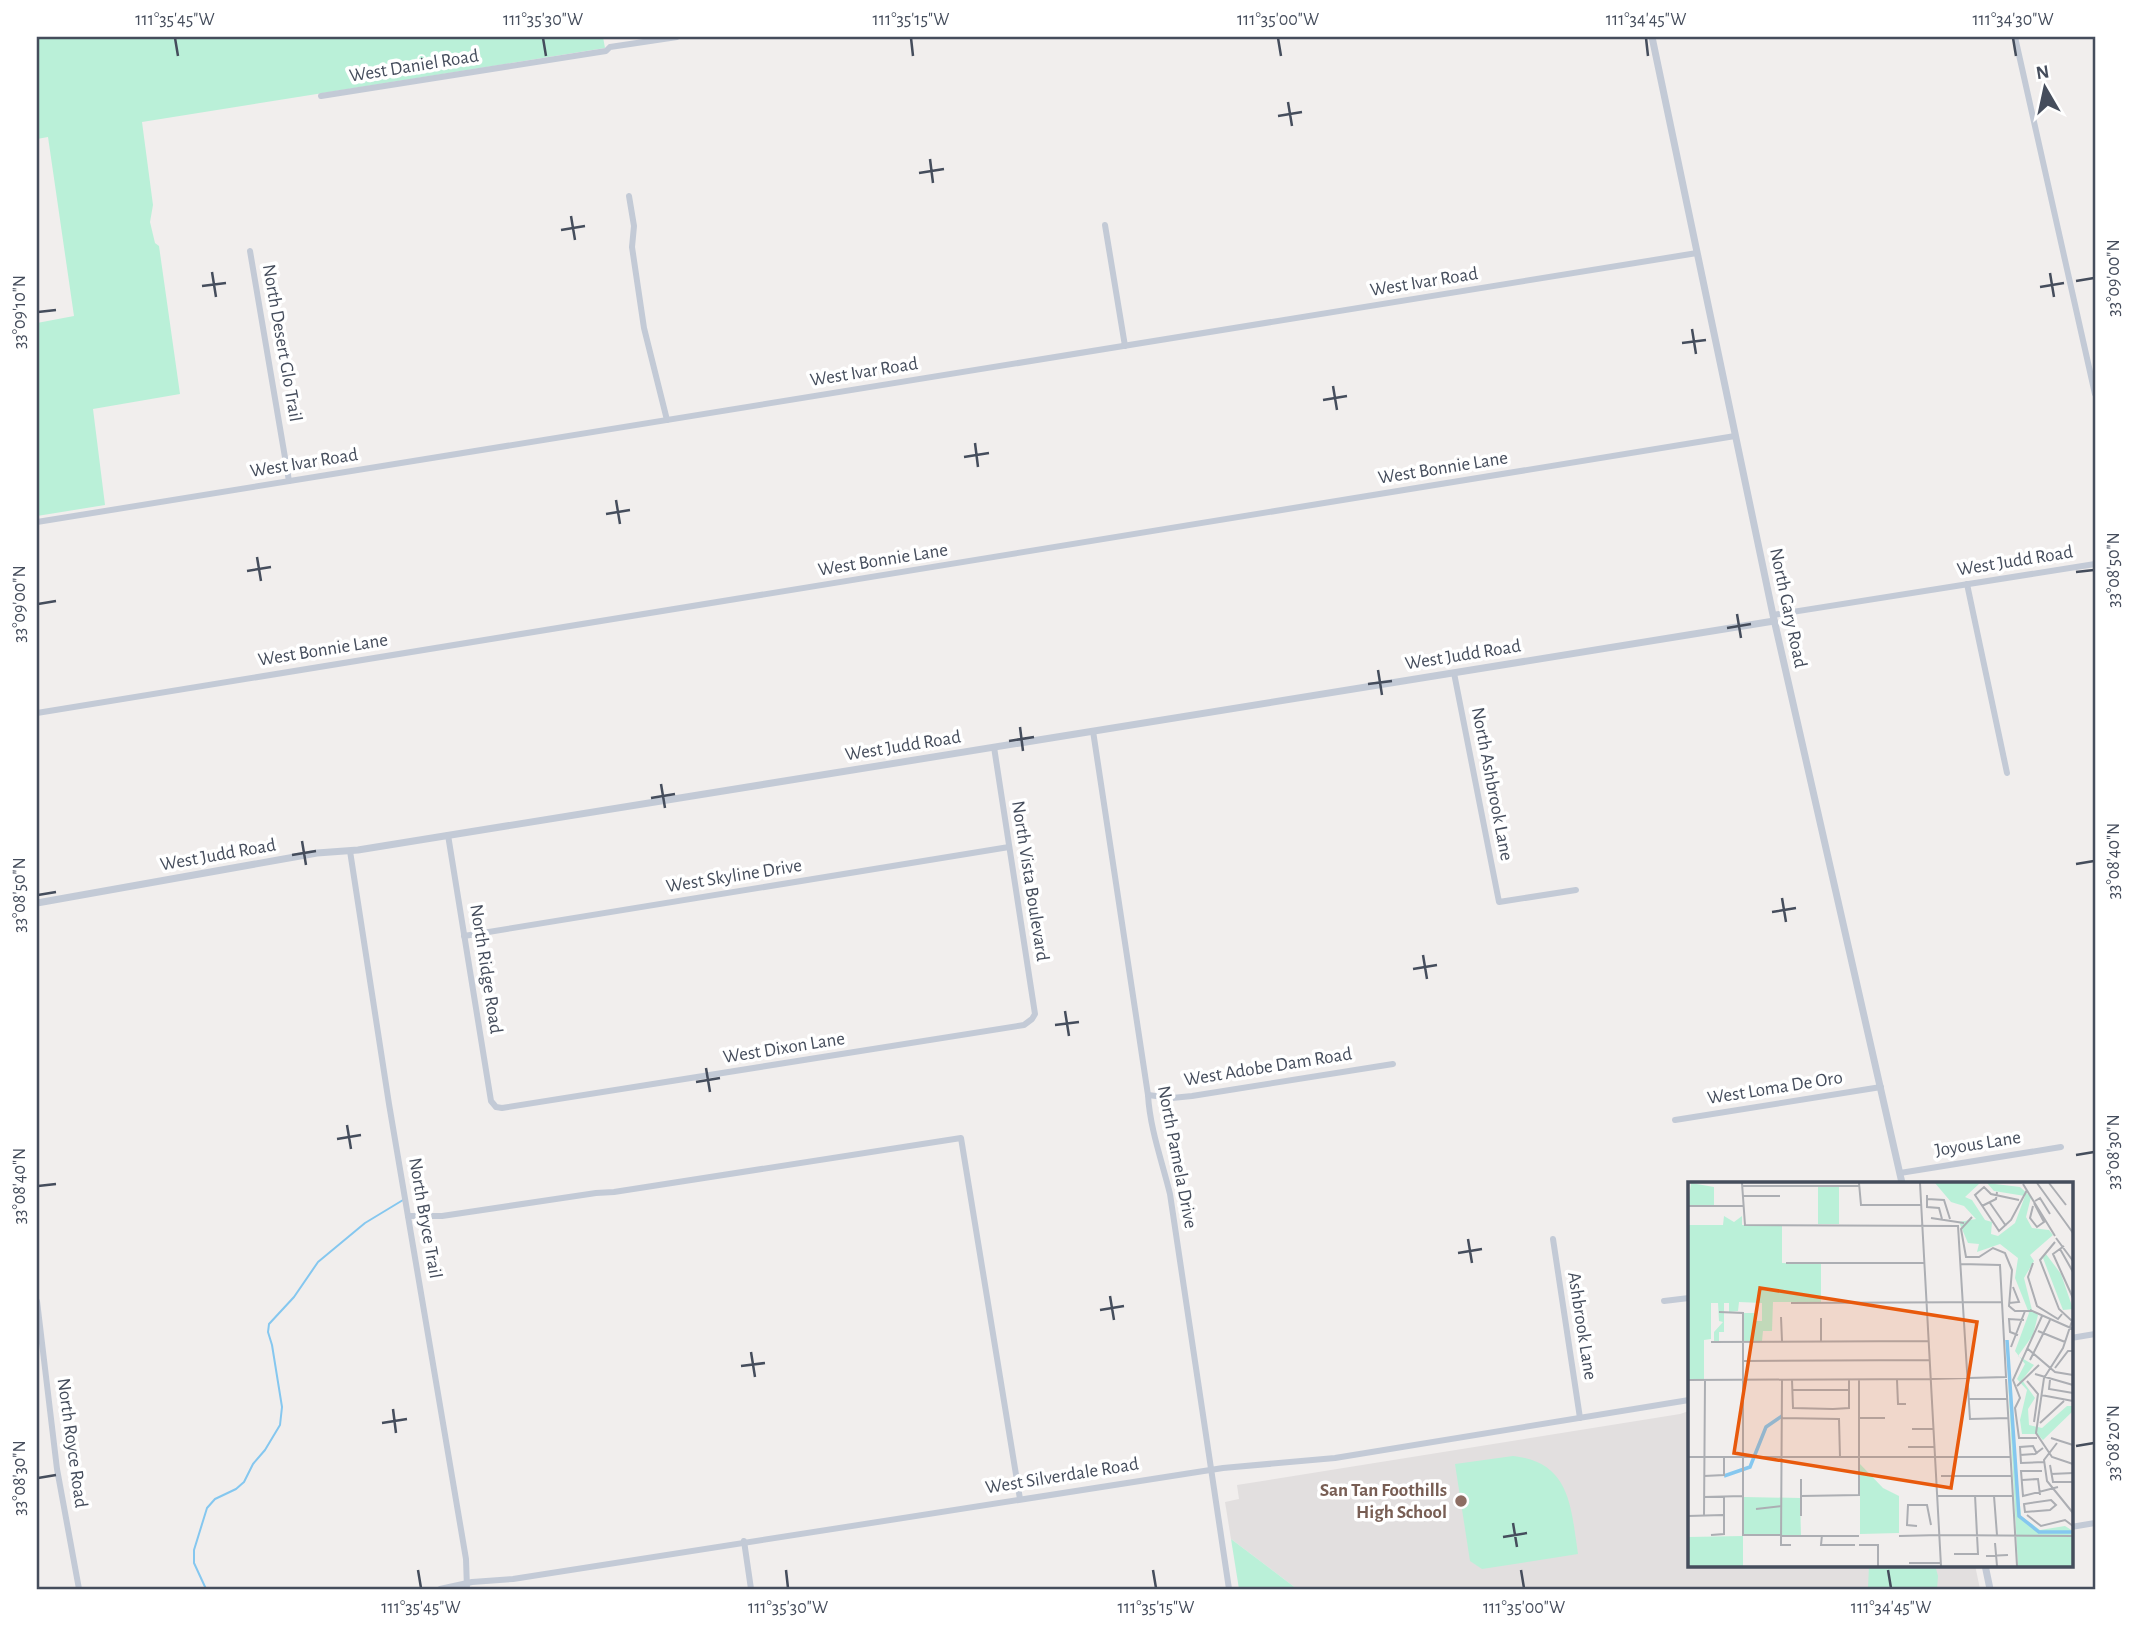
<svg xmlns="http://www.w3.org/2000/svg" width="2132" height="1626" viewBox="0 0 2132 1626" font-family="'Alegreya Sans',sans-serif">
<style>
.education{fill:#e2dfdf}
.green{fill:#baf0d8}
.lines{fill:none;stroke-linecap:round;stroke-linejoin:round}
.stream{stroke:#85c7ef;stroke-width:2}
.minor{stroke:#c3cad6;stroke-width:6}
.tertiary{stroke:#c3cad6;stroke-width:7}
.ticks{fill:none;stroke:#454d5c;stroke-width:2.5}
.education-dot{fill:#8d6e63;stroke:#fff;stroke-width:2.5}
.labels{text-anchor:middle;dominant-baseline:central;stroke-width:7;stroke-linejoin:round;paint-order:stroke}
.street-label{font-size:19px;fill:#454d5c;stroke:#fff}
.education-label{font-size:19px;font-weight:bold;fill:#785e54;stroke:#fff;text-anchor:end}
.inset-river{fill:none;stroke:#85c7ef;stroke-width:3.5}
.inset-road{fill:none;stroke:#acaeb3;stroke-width:2}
.view{fill:#e8590c;fill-opacity:0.15;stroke:#e8590c;stroke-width:3.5}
.inset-edge{fill:none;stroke:#454d5c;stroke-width:3.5}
.neatline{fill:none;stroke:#454d5c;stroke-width:2.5}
.ticks-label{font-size:18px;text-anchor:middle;fill:#454d5c}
</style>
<rect width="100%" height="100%" fill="#f1eeed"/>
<path class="education" d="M 1689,1411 L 1689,1565 L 1975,1565 L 1980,1589 L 1297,1589 L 1231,1539 L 1225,1502 L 1239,1499 L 1237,1485 L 1680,1414 Z"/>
<g class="green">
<path d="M 37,37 L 603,37 L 605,48 L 142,122 L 153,205 L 150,222 L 155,243 L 159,246 L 180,394 L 93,409 L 105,505 L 37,516 L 37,323 L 74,316 L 48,137 L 37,139 Z"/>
<path d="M 1513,1456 C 1571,1462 1571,1508 1578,1554 L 1482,1569 L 1470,1561 L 1455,1464 Z"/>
<path d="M 1231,1539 L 1297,1589 L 1239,1589 Z"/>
<path d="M 1869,1565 L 1935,1565 L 1938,1576 L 1937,1589 L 1868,1589 Z"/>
</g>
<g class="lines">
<path class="stream" d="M 206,1589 L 194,1563 L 194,1550 L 207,1508 L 215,1499 L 236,1489 L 244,1482 L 253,1464 L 265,1450 L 280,1425 L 282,1407 L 272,1345 L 268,1332 L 269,1324 L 294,1297 L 318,1262 L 365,1223 L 403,1200"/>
<g class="minor">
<path d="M 2015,37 L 2095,394"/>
<path d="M 321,96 L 606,51 L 610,47 L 677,37"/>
<path d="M 629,196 L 634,226 L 632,247 L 644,328 L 667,420"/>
<path d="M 1105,225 L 1125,346"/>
<path d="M 250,251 L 289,481"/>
<path d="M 37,522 L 1697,253"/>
<path d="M 1967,584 L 2007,773"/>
<path d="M 1773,615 L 2095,564"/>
<path d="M 1454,673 L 1499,902 L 1576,890"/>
<path d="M 37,713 L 1735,436"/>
<path d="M 1093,731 L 1148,1095 C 1150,1129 1162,1161 1170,1194 L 1229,1589"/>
<path d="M 448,835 L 491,1101 L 496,1107 L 502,1108 L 1024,1025 L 1032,1019 L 1035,1014 L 994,747"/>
<path d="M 350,851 L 389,1104 L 466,1559 L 467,1589"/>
<path d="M 464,936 L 1009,847"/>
<path d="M 1148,1095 L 1172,1098 L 1192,1096 L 1393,1064"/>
<path d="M 1675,1120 L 1881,1087"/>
<path d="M 1900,1173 L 2061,1147"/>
<path d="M 408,1216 L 442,1216 L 596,1193 L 614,1192 L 961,1138 L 1020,1499"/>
<path d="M 1553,1239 L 1580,1418"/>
<path d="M 37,1301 L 57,1469 L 79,1589"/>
<path d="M 1664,1301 L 1689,1298"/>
<path d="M 2071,1338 L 2095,1334"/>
<path d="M 2071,1527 L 2095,1523"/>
<path d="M 744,1541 L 751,1589"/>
<path d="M 440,1589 L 472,1582 L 513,1579 L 1223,1468 L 1335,1458 L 1689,1400"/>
</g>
<g class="tertiary">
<path d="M 1652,37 L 1773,615 L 1902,1183"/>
<path d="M 37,903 L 317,853 L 358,850 L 1774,621"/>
<path d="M 1985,1565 L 1990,1589"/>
</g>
</g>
<path class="ticks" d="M 175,38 L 178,56M 543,38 L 546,56M 911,38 L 913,56M 1278,38 L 1281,56M 1646,38 L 1648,56M 2013,38 L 2016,56M 1288,102 L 1292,126M 1278,116 L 1302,112M 930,159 L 933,183M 919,173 L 944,169M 571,216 L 575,240M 561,230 L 585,226M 212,272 L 216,297M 2050,273 L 2054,297M 2076,281 L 2094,278M 202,286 L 226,283M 2040,287 L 2064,283M 38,312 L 56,310M 1692,329 L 1696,354M 1682,343 L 1706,340M 1333,386 L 1337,410M 1323,400 L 1347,396M 975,443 L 978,467M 964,457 L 989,453M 616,500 L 620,524M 606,514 L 630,510M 257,557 L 261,581M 247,571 L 271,567M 2076,572 L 2094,570M 38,604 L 56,601M 1737,614 L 1741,638M 1727,628 L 1751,624M 1378,670 L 1382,695M 1368,684 L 1392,681M 1020,727 L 1023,751M 1009,741 L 1034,737M 661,784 L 665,808M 651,798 L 675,794M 302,841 L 306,865M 292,855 L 316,851M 2076,864 L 2094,861M 38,895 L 56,892M 1782,898 L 1786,922M 1772,912 L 1796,908M 1423,955 L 1427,979M 1413,969 L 1437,965M 1065,1011 L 1069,1036M 1055,1025 L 1079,1022M 706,1068 L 710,1092M 696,1082 L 720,1078M 347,1125 L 351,1149M 337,1139 L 361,1135M 2076,1155 L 2094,1152M 38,1186 L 56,1184M 1468,1239 L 1472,1263M 1458,1253 L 1482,1249M 1110,1296 L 1114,1320M 1100,1310 L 1124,1306M 751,1352 L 755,1377M 741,1366 L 765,1363M 393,1409 L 396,1433M 382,1423 L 407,1419M 2076,1446 L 2094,1443M 38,1478 L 56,1475M 1513,1523 L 1517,1547M 1503,1537 L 1527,1533M 418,1570 L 421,1588M 786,1570 L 788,1588M 1153,1570 L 1156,1588M 1521,1570 L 1524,1588M 1888,1570 L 1891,1588"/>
<circle class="education-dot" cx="1461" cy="1501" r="7"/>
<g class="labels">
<g class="street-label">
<text transform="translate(414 66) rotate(-9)">West Daniel Road</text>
<text transform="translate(1424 282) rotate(-9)">West Ivar Road</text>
<text transform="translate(282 343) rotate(80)">North Desert Glo Trail</text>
<text transform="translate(864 372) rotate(-9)">West Ivar Road</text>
<text transform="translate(304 463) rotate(-9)">West Ivar Road</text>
<text transform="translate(1443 468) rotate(-9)">West Bonnie Lane</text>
<text transform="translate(883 560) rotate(-9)">West Bonnie Lane</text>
<text transform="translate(2015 561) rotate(-9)">West Judd Road</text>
<text transform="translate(1788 608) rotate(78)">North Gary Road</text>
<text transform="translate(323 650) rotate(-9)">West Bonnie Lane</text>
<text transform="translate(1463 655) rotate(-9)">West Judd Road</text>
<text transform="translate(903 746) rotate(-9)">West Judd Road</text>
<text transform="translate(1492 784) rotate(79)">North Ashbrook Lane</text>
<text transform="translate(218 855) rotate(-10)">West Judd Road</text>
<text transform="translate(734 876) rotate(-9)">West Skyline Drive</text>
<text transform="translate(1030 881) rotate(81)">North Vista Boulevard</text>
<text transform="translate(486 969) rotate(81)">North Ridge Road</text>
<text transform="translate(784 1048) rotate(-9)">West Dixon Lane</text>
<text transform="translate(1268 1067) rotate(-9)">West Adobe Dam Road</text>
<text transform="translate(1775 1088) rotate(-9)">West Loma De Oro</text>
<text transform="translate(1978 1144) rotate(-9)">Joyous Lane</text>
<text transform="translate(1177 1157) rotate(79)">North Pamela Drive</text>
<text transform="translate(425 1218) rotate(80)">North Bryce Trail</text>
<text transform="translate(1582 1326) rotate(81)">Ashbrook Lane</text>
<text transform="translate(72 1443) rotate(82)">North Royce Road</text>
<text transform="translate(1062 1476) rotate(-9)">West Silverdale Road</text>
</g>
<g class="education-label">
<text x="1447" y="1490">San Tan Foothills<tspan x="1447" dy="22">High School</tspan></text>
</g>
</g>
<g transform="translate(1688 1182)">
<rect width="385" height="385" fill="#f1eeed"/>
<path d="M 3,1 L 26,5 L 26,23 L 0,23 ZM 247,1 L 292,1 L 277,15 L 284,18 L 297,38 L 304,40 L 303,52 L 310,54 L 327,41 L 337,14 L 306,9 L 299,1 L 332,5 L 343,15 L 338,35 L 344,46 L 361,48 L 365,53 L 342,73 L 346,79 L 336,96 L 344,128 L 350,133 L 345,153 L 330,174 L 346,183 L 334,198 L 347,216 L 340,227 L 341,243 L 354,246 L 379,224 L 385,224 L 385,229 L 355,258 L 349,252 L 334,252 L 332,238 L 339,208 L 329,197 L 337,182 L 327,169 L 341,131 L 327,96 L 330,76 L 312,62 L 289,70 L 291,62 L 280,61 L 271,40 L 288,37 L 276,24 L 263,20 ZM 130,5 L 151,5 L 151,42 L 130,42 ZM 36,34 L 46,40 L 54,34 L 54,43 L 94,43 L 94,81 L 133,82 L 133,120 L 85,120 L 84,149 L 75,149 L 74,159 L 56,159 L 56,131 L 66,131 L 66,139 L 74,139 L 74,121 L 51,120 L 50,129 L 41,130 L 41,121 L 36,121 L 36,150 L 31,150 L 31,159 L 26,159 L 26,150 L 35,140 L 31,139 L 30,121 L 23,121 L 23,157 L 16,158 L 16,198 L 0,198 L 0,43 L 35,43 ZM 358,72 L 373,92 L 385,127 L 375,128 L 355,76 ZM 320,198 L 333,334 L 352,348 L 377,344 L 385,349 L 385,384 L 330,384 ZM 172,282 L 195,306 L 211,314 L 211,351 L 172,352 ZM 56,315 L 112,316 L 113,354 L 55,354 L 55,384 L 0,384 L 0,355 L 55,354 Z" fill="#baf0d8"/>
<path class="inset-river" d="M 319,158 L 331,334 L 351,350 L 385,350M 36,294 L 62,285 L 78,245 L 94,234"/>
<path class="inset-road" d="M 54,1 L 57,43 L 270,44 L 282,237 L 321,236M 171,1 L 173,23 L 233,23M 232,1 L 253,384M 349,1 L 385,51M 361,1 L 378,23M 335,2 L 367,54M 54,4 L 171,4M 239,13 L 239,25 L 251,26 L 254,37M 55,14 L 92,14M 239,17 L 256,18 L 262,37M 331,18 L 303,12 L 296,5 L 287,13 L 311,49 L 323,38 L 339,8M 347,19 L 352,16 L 362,32M 302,21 L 318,44M 0,24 L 55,24M 294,24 L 308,17 L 309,10M 345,24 L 342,36 L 349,45 L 356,40 L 346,21M 284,35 L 273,47 L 278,75 L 291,75 L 305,66 L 317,71 L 324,88 L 321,124 L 327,129 L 343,129M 243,36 L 276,41M 368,56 L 385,79M 367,60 L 352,78 L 371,127 L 384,139M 376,64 L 365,72 L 385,116M 372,67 L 385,90M 98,81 L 236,81M 345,81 L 340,95 L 349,124 L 370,137 L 374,132M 103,121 L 314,120M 321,121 L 331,120 L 325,105M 342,128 L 385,147M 31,130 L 55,131 L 55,353 L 94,353M 93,135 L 94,159M 133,136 L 133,159M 385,136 L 375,166 L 356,196 L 348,251 L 364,275 L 385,282M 350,149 L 377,160M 330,153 L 322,150 L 321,137 L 336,138M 23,160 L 241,159M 323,165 L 337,129M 340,167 L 367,190 L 385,193M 342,178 L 362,138M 55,179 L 241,178M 367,186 L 380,169 L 385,169M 347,192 L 385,203M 242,197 L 318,195 L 312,83 L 273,82M 318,197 L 329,384M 0,198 L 243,197M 94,198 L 93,363 L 103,363M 104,198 L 105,226 L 145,227 L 161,226 L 161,198M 209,198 L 210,222 L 218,222M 362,198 L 361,207 L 385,211M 339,199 L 350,212 L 346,240M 329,204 L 351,183M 104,208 L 161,208M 353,213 L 385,219M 281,217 L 320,217M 94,236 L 151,237 L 152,275M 171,236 L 197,236M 352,241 L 376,219M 224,247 L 246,247M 349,256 L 331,256 L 327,226 L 332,216 L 325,198 L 354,134M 363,256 L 385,263M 369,261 L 356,278 L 359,299 L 385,331M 220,265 L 247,265M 349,272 L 345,264 L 332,265 L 333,281 L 356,280M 332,273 L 347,272 L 355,266M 0,275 L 323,275M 362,283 L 365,300 L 385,300M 354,289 L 333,289 L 335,314 L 370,305M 363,292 L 385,291M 16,294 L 36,293 L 36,275M 253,294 L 324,294M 334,298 L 350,297 L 352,313M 287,313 L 289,353M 113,314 L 171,313 L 171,198M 250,314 L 325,314M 306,314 L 309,353M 16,315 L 55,314M 363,318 L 368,323 L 362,328 L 337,330 L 336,322 ZM 68,327 L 94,324M 339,333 L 353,344 L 377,338 L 385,344M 0,334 L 35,333M 16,334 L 17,198M 113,334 L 113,297M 229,344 L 219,343 L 220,323 L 239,323 L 243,343M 23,353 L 36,352 L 36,315M 134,353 L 133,363 L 167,363M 252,353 L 385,354M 94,354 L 171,354M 211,354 L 252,353M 307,361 L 309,384M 171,363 L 190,363 L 190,384M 266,372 L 290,372 L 289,353M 298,374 L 320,373M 221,381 L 253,381"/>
<path class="view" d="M 72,106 L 289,140 L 263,306 L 46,271 Z"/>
<rect width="385" height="385" class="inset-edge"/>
</g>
<rect width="2132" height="1626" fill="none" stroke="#ffffff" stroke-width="77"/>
<g transform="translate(2045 88) rotate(351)" stroke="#ffffff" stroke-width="5" paint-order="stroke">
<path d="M0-5L12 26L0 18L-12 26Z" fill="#454d5c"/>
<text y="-10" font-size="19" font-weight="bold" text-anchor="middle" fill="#454d5c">N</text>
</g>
<rect x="38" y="38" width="2056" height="1550" class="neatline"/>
<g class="ticks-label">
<text x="175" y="25">111°35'45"W</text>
<text x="543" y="25">111°35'30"W</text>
<text x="911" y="25">111°35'15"W</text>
<text x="1278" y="25">111°35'00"W</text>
<text x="1646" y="25">111°34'45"W</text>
<text x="2013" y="25">111°34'30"W</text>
<text transform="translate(2113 278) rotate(-90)" y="6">33°09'00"N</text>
<text transform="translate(19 312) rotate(-90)" y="6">33°09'10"N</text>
<text transform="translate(2113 570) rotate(-90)" y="6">33°08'50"N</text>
<text transform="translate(19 604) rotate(-90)" y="6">33°09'00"N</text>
<text transform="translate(2113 861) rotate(-90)" y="6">33°08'40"N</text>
<text transform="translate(19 895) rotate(-90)" y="6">33°08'50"N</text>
<text transform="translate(2113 1152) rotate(-90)" y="6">33°08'30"N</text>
<text transform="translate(19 1186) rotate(-90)" y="6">33°08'40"N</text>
<text transform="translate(2113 1443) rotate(-90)" y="6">33°08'20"N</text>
<text transform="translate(19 1478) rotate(-90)" y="6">33°08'30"N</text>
<text x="421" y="1613">111°35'45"W</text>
<text x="788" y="1613">111°35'30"W</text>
<text x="1156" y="1613">111°35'15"W</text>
<text x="1524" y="1613">111°35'00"W</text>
<text x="1891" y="1613">111°34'45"W</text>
</g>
</svg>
